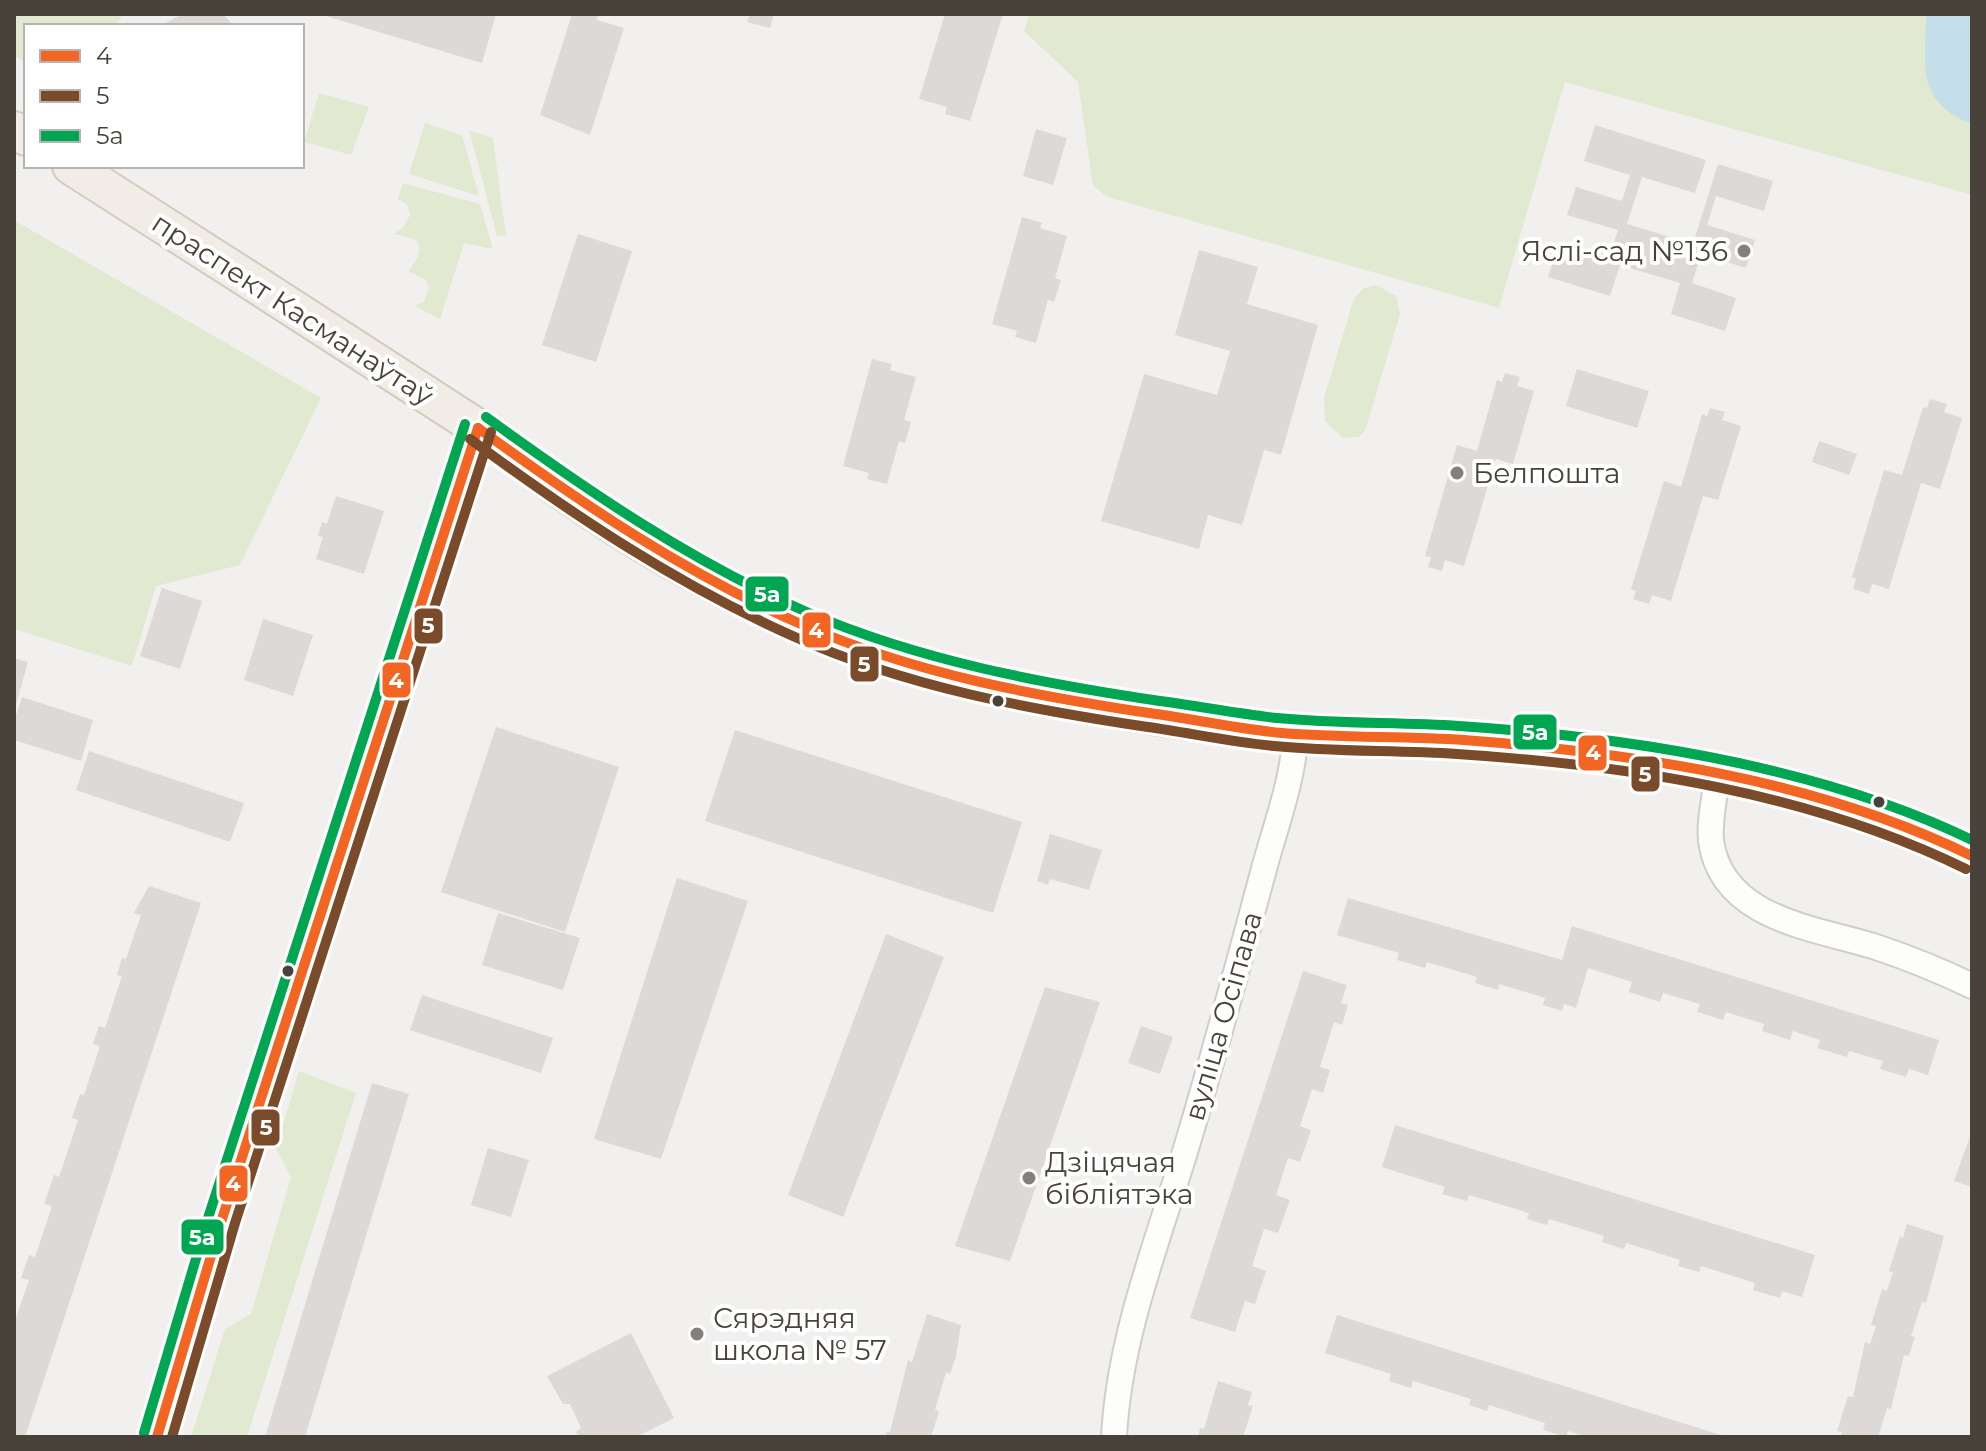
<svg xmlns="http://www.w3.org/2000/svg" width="1986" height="1451" viewBox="0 0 1986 1451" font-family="Montserrat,sans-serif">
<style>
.green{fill:#e2e9d1}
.water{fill:#c4deea}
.building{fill:#dcd9d7}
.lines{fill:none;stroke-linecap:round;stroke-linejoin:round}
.minor-casing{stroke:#d0cecb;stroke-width:28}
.primary-casing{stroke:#d2cbbe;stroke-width:40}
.minor{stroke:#fdfdfc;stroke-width:24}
.primary{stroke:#f1ede6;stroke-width:36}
.bus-1-casing{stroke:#fff;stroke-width:16}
.bus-2-casing{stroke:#fff;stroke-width:16}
.bus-3-casing{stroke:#fff;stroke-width:16}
.bus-1{stroke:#f26522;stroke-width:10}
.bus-2{stroke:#7a4b2a;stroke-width:10}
.bus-3{stroke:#00a651;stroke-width:10}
.poi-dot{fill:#847f79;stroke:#fff;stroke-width:3}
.bus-dot{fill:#48423a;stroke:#fff;stroke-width:3}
.labels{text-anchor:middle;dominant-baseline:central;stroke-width:8;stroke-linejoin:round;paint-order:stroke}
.poi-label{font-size:28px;fill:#48423a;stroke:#fff;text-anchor:start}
.street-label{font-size:28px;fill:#48423a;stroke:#fff}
.line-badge{stroke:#fff;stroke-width:3}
.badge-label{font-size:22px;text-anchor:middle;font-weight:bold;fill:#fff}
</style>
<rect width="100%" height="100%" fill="#f2f0ee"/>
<g class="green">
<path d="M 14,14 L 123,14 L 115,26 L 26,26 L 26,63 L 14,55 Z"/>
<path d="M 1029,14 L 1972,14 L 1972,195 L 1565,82 L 1499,308 L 1108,197 L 1093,186 L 1078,82 L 1024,31 Z"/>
<path d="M 319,93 L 369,107 L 351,155 L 304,142 Z"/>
<path d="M 425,123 L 462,135 L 479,196 L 409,174 Z"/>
<path d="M 469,130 L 493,138 L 506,236 L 497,236 Z"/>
<path d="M 403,183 L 480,204 L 493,249 L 464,243 L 440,319 L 414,306 L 424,302 L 429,288 L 426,280 L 409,272 C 414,260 427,252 414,239 L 394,234 L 403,228 L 410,215 L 407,204 L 398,199 Z"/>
<path d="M 14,220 L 321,398 L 240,565 L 156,586 L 132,666 L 14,629 Z"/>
<path d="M 1376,285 L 1396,296 L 1400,314 L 1365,431 L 1359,437 L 1342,438 L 1325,421 L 1324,398 L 1354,298 L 1364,288 Z"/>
<path d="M 299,1071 L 356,1093 L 247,1437 L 191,1437 L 225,1329 L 251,1314 L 291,1177 L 276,1148 Z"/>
</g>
<path class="water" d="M 1926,14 L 1972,14 L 1972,124 C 1914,101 1926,64 1926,14 Z"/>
<g class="building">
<path d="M 182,14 L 223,14 L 234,26 L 160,26 Z"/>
<path d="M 319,14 L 496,14 L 482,63 Z"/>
<path d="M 572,14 L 593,14 L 598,16 L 597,20 L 624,28 L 590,135 L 540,115 Z"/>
<path d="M 750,14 L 774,14 L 770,28 L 747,22 Z"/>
<path d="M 945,14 L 1003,14 L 970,121 L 945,114 L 947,107 L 919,99 Z"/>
<path d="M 1595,125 L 1706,160 L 1695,193 L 1642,177 L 1627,224 L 1693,244 L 1718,164 L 1773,181 L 1764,211 L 1716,196 L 1707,225 L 1755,240 L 1746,268 L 1701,254 L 1692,283 L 1736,298 L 1725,331 L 1671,314 L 1680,283 L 1620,265 L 1610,296 L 1548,277 L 1559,243 L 1609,258 L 1618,230 L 1567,215 L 1576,187 L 1622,201 L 1630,175 L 1584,161 Z"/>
<path d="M 1036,129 L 1067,138 L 1053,185 L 1023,176 Z"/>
<path d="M 1022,217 L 1042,223 L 1040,228 L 1067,236 L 1055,278 L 1061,280 L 1054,302 L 1048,300 L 1036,343 L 1015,337 L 1017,331 L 992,324 Z"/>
<path d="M 578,234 L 632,251 L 596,362 L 542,345 Z"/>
<path d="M 1199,250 L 1258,267 L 1247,304 L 1318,325 L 1281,455 L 1264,450 L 1242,525 L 1208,515 L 1199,549 L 1101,521 L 1144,374 L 1217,395 L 1230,351 L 1175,335 Z"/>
<path d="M 872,359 L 892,364 L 890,370 L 916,377 L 904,420 L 911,422 L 905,443 L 899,441 L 887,484 L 867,479 L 869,473 L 843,466 Z"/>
<path d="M 1577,369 L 1649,391 L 1637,428 L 1566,406 Z"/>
<path d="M 1505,373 L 1520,377 L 1517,386 L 1534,391 L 1513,464 L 1496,459 L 1464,566 L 1445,560 L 1442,571 L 1428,567 L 1431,557 L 1425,556 L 1457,445 L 1477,451 L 1497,380 L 1502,382 Z"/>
<path d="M 1930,399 L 1947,404 L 1944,412 L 1962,418 L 1940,489 L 1921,483 L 1889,589 L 1872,584 L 1869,594 L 1853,589 L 1856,579 L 1852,577 L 1884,470 L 1902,475 L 1923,407 L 1927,408 Z"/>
<path d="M 1710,408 L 1725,412 L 1722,420 L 1741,426 L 1718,500 L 1703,496 L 1671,601 L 1652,595 L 1649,604 L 1633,599 L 1636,591 L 1631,589 L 1664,481 L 1681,487 L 1702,414 L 1707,416 Z"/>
<path d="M 1819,441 L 1857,454 L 1849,475 L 1812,462 Z"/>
<path d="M 336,496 L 384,511 L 364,574 L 316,559 L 323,537 L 318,536 L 322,522 L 327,524 Z"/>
<path d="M 162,588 L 202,601 L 180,669 L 140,656 Z"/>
<path d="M 263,619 L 313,635 L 293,696 L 244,680 Z"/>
<path d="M 14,658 L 28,662 L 15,708 L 14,708 Z"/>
<path d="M 22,697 L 93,720 L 81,761 L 14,740 L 14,721 Z"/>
<path d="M 496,727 L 619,767 L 565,932 L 441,892 Z"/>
<path d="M 735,730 L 1022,822 L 993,913 L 705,821 Z"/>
<path d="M 89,751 L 244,803 L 230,842 L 76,790 Z"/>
<path d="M 1050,834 L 1102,850 L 1089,890 L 1050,879 L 1048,885 L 1037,881 Z"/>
<path d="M 677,878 L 748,901 L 661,1159 L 594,1139 Z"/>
<path d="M 149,886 L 201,903 L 25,1437 L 14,1437 L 14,1324 L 29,1280 L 21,1278 L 29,1255 L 35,1257 L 52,1206 L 44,1204 L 54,1175 L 59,1177 L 78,1120 L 72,1118 L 80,1094 L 84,1095 L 100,1046 L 93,1044 L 99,1026 L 105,1028 L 122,976 L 117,975 L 122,958 L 126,959 L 141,915 L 134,913 Z"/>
<path d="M 1348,898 L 1562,960 L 1572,926 L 1939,1040 L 1928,1075 L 1909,1069 L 1906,1077 L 1880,1069 L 1883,1061 L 1849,1051 L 1847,1057 L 1817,1048 L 1820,1040 L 1793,1031 L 1790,1040 L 1762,1031 L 1764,1024 L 1726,1012 L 1723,1020 L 1697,1012 L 1700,1004 L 1663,993 L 1660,1002 L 1629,992 L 1632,982 L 1588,968 L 1576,1008 L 1564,1004 L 1562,1011 L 1543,1005 L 1545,998 L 1499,984 L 1498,990 L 1475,983 L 1477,977 L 1427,962 L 1425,968 L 1397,960 L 1399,953 L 1337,935 Z"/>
<path d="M 498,913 L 580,938 L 563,990 L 482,965 Z"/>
<path d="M 886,934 L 944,957 L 843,1217 L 788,1195 Z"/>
<path d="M 1303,971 L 1347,985 L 1341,1003 L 1348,1005 L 1342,1025 L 1334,1022 L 1320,1067 L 1330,1070 L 1323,1093 L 1312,1089 L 1300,1126 L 1311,1130 L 1300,1162 L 1288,1158 L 1276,1195 L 1290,1200 L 1278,1233 L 1264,1229 L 1252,1266 L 1266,1271 L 1255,1304 L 1245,1301 L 1235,1332 L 1190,1318 Z"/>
<path d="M 1045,987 L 1100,1002 L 1010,1261 L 955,1246 Z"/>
<path d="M 422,995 L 553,1038 L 541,1073 L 410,1030 Z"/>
<path d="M 1141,1026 L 1173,1037 L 1160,1074 L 1128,1063 Z"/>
<path d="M 372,1083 L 409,1094 L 399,1127 L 305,1437 L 265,1437 Z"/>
<path d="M 1395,1125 L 1815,1255 L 1802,1297 L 1782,1291 L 1780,1298 L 1753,1290 L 1755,1283 L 1701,1266 L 1699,1272 L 1678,1266 L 1680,1260 L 1626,1243 L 1624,1249 L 1602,1242 L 1604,1236 L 1549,1219 L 1547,1225 L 1527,1219 L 1529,1213 L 1469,1195 L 1467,1201 L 1442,1194 L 1445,1187 L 1382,1167 Z"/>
<path d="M 1972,1131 L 1972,1187 L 1954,1181 Z"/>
<path d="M 488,1148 L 529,1160 L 511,1217 L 471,1205 Z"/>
<path d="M 1907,1224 L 1944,1236 L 1926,1303 L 1922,1302 L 1911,1336 L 1915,1337 L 1909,1356 L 1904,1355 L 1891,1409 L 1887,1408 L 1878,1437 L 1840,1437 L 1842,1432 L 1837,1431 L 1848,1396 L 1853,1397 L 1865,1342 L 1870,1344 L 1876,1326 L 1871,1325 L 1882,1289 L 1887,1291 L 1893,1272 L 1889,1271 L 1900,1236 L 1903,1238 Z"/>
<path d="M 927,1314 L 961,1325 L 956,1356 L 950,1374 L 946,1372 L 935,1410 L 939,1411 L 934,1428 L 930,1437 L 885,1437 L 887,1431 L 890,1432 L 908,1360 L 912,1362 Z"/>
<path d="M 1337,1315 L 1724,1436 L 1724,1437 L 1587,1437 L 1568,1431 L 1566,1437 L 1543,1430 L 1545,1423 L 1489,1405 L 1487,1411 L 1469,1405 L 1471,1399 L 1413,1381 L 1411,1388 L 1389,1381 L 1391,1374 L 1325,1353 Z"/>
<path d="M 631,1333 L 674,1418 L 636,1437 L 579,1437 L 576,1432 L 581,1428 L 570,1404 L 563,1404 L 547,1376 Z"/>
<path d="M 1218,1381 L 1252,1392 L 1248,1405 L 1253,1406 L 1243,1437 L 1198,1437 L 1200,1428 L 1204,1429 Z"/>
</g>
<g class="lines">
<g class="minor-casing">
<g id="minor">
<path d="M 1718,774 C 1715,795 1709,820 1711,841 C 1722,920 1817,928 1876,947 C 1909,958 1941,971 1972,986"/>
<path d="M 1114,1437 C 1119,1340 1155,1248 1184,1155 C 1213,1060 1238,965 1264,869 C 1277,821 1292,784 1296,734"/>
</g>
</g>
<g class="primary-casing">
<g id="primary">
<path d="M 14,130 L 26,137"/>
<path d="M 71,166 C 205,251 339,338 472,424 C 504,445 533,470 564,492 C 676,570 803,637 936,671 C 1052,700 1174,724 1294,733 C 1348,738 1404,736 1459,740 C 1625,751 1823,780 1972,856"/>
<path d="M 157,1437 L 222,1219 L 478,428"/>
</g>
</g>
<use href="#minor" class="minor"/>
<use href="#primary" class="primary"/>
<g class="bus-1-casing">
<g id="bus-1">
<path d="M 478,428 C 581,503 686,574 803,625 C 916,674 1035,696 1156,714 C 1198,720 1239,729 1282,733 C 1342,738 1403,736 1464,740 C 1635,753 1817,780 1972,856"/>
<path d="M 157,1437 L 222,1219 L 478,428"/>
</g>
</g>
<g class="bus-2-casing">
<g id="bus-2">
<path d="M 470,439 C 573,515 678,585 795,637 C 907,687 1028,709 1148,727 C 1190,733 1232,742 1274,746 C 1335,752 1396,750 1457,754 C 1628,765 1811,793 1966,869"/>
<path d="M 172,1437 L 235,1223 L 491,432"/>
</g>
</g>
<g class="bus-3-casing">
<g id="bus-3">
<path d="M 486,417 C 588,491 693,563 809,613 C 922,661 1040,683 1160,701 C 1199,706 1238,714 1277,718 C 1338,724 1398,722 1459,726 C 1627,737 1819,766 1972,840"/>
<path d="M 144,1433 L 209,1215 L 465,424"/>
</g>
</g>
<use href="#bus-1" class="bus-1"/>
<use href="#bus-2" class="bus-2"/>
<use href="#bus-3" class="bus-3"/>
</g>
<g class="poi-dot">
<circle cx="1744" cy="251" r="8"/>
<circle cx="1457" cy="473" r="8"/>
<circle cx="1029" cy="1178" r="8"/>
<circle cx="697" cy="1334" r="8"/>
</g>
<g class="bus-dot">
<circle cx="998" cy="701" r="7"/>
<circle cx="1879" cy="802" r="7"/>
<circle cx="288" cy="971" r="7"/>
</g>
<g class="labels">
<g class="poi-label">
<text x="1728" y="251" text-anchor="end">Яслі-сад №136</text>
<text x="1473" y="473">Белпошта</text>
<text x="1045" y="1162">Дзіцячая<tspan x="1045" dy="32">бібліятэка</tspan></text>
<text x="713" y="1318">Сярэдняя<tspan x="713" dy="32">школа № 57</tspan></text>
</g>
<g class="street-label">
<text transform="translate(293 309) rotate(33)">праспект Касманаўтаў</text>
<text transform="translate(1223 1016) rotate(-74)">вуліца Осіпава</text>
</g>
</g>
<g class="line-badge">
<rect x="744" y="575" width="46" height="38" rx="8" fill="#00a651"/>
<rect x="413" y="607" width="31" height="38" rx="8" fill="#7a4b2a"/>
<rect x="801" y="611" width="31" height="38" rx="8" fill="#f26522"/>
<rect x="849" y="645" width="31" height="38" rx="8" fill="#7a4b2a"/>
<rect x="381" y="661" width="31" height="38" rx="8" fill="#f26522"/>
<rect x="1512" y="713" width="46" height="38" rx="8" fill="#00a651"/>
<rect x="1577" y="734" width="31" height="38" rx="8" fill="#f26522"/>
<rect x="1630" y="755" width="31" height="38" rx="8" fill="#7a4b2a"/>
<rect x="250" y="1108" width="31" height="39" rx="8" fill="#7a4b2a"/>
<rect x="218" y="1164" width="31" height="39" rx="8" fill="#f26522"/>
<rect x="180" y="1218" width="45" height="38" rx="8" fill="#00a651"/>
</g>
<g class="badge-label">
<text x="767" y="602">5а</text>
<text x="428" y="633">5</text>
<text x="816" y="638">4</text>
<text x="864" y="672">5</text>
<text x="396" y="688">4</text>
<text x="1535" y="740">5а</text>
<text x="1593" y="760">4</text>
<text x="1645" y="782">5</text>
<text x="266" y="1135">5</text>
<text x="233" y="1191">4</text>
<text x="202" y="1245">5а</text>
</g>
<rect width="1986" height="1451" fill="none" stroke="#48423a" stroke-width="32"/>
<rect x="24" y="24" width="280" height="144" fill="#ffffff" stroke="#b6b3b0" stroke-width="2"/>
<rect x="40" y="50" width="40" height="12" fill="#f26522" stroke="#b6b3b0" stroke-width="2"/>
<text x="96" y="64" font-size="24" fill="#48423a">4</text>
<rect x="40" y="90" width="40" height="12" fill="#7a4b2a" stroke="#b6b3b0" stroke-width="2"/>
<text x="96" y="104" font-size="24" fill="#48423a">5</text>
<rect x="40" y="130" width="40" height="12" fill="#00a651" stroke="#b6b3b0" stroke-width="2"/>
<text x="96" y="144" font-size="24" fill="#48423a">5а</text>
</svg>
